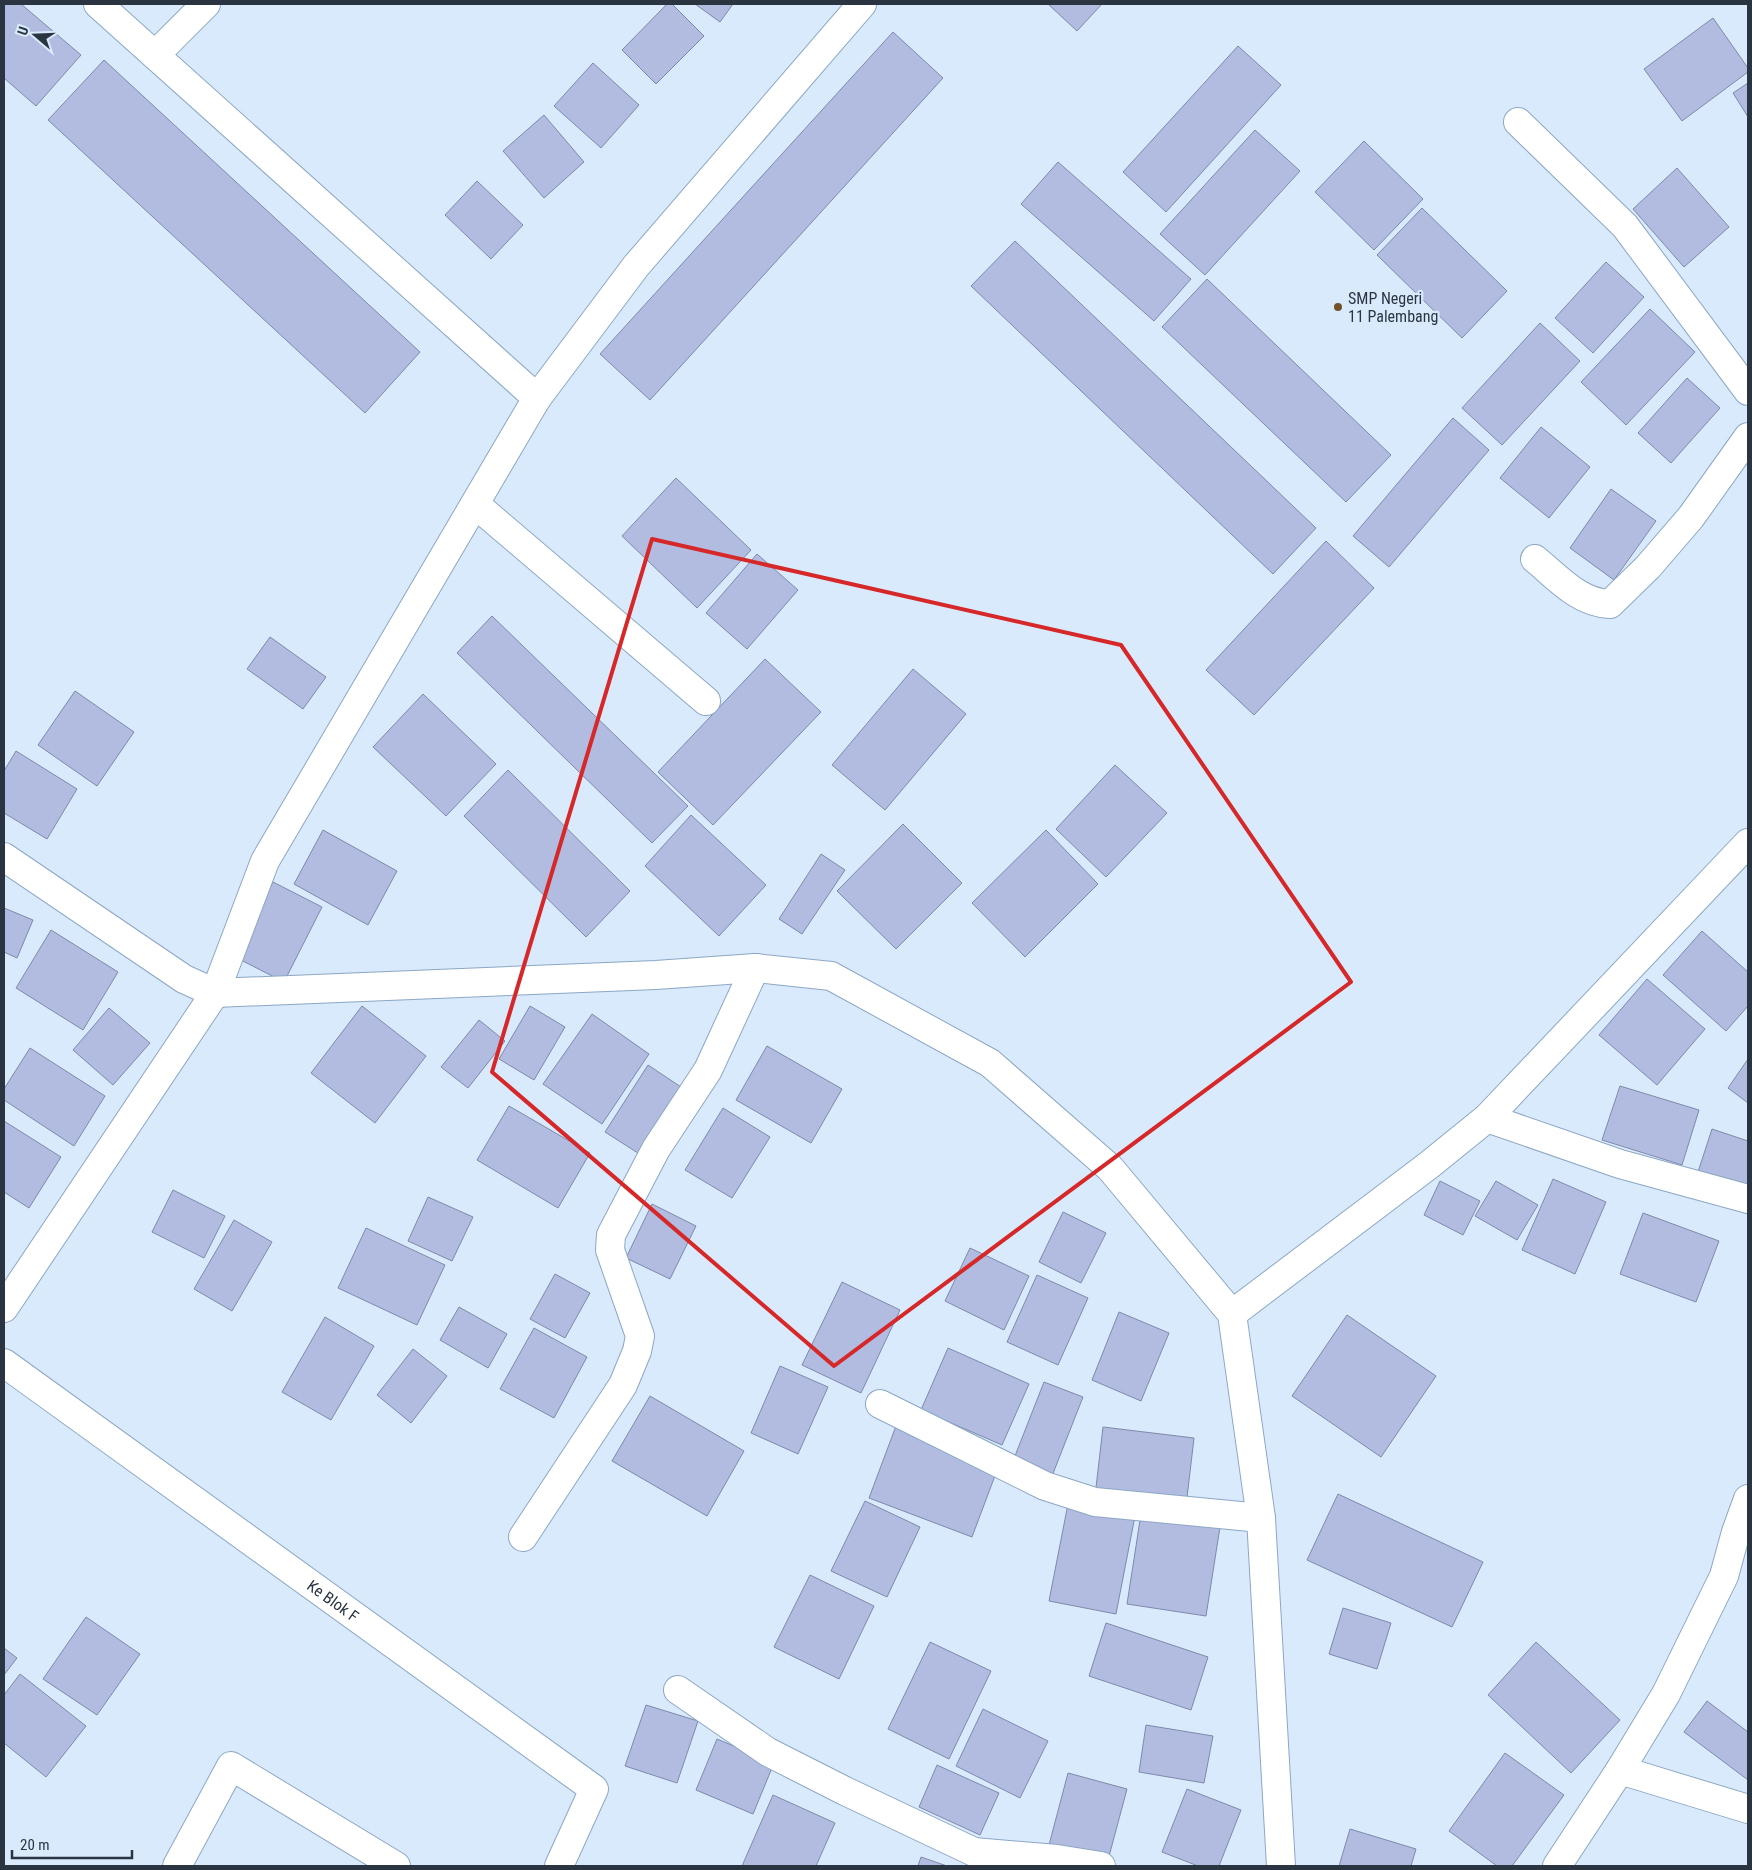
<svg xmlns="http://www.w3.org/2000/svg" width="1752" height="1870" viewBox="0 0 1752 1870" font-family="'Roboto Condensed',sans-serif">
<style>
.building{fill:#b1bce0;stroke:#7e89ab}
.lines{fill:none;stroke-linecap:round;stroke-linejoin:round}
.street-casing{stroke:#8ca7c4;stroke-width:30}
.street{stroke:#fff;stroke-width:28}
.marked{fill:none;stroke:#d62828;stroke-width:4;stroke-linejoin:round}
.poi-dot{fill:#725128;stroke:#d9eafc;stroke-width:2}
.labels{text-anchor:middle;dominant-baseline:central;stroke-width:4.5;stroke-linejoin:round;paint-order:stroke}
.poi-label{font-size:16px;fill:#2a3541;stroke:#d9eafc;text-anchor:start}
.street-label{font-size:16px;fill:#2a3541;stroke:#d9eafc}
</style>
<rect width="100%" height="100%" fill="#d9eafc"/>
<g class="building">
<path d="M 4,4 L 21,4 L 81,55 L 36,106 L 4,78 Z"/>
<path d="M 667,4 L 672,4 L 704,36 L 656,84 L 622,50 Z"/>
<path d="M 695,4 L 733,4 L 720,22 Z"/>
<path d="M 1048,4 L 1102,4 L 1077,31 Z"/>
<path d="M 1713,18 L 1748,68 L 1748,72 L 1682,121 L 1644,69 Z"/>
<path d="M 893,32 L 943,78 L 650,400 L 600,354 Z"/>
<path d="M 1238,46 L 1281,85 L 1166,212 L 1123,172 Z"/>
<path d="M 104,60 L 420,352 L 365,413 L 48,120 Z"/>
<path d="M 593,63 L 639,105 L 601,148 L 554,106 Z"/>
<path d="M 1748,83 L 1748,117 L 1733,93 Z"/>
<path d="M 544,115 L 584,162 L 544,198 L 503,151 Z"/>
<path d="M 1255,130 L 1300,171 L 1205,275 L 1160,234 Z"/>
<path d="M 1364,141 L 1423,199 L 1374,250 L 1315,192 Z"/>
<path d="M 1058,162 L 1191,279 L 1154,321 L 1021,204 Z"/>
<path d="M 1677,168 L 1729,227 L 1684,267 L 1633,209 Z"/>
<path d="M 477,181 L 523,225 L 491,259 L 445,215 Z"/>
<path d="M 1422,208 L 1507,291 L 1462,338 L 1377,255 Z"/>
<path d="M 1015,241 L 1316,528 L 1273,574 L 971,286 Z"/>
<path d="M 1606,262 L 1644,297 L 1593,353 L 1555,318 Z"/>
<path d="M 1207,279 L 1391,455 L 1346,502 L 1162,327 Z"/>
<path d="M 1650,309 L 1695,352 L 1626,425 L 1581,382 Z"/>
<path d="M 1540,323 L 1580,361 L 1502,445 L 1462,408 Z"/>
<path d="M 1687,378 L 1720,408 L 1671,463 L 1638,433 Z"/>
<path d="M 1453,418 L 1489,450 L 1389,567 L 1353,536 Z"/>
<path d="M 1541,427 L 1590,467 L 1549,518 L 1500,478 Z"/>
<path d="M 676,478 L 751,550 L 697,608 L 622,536 Z"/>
<path d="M 1611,489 L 1656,521 L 1614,580 L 1570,548 Z"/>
<path d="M 1326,541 L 1374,588 L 1254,715 L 1206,670 Z"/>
<path d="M 757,554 L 798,590 L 747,649 L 706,613 Z"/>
<path d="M 492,616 L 688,806 L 652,843 L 457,653 Z"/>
<path d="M 270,637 L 326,677 L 303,709 L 247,669 Z"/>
<path d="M 765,659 L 821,712 L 713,825 L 658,772 Z"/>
<path d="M 913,669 L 966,714 L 885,810 L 832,765 Z"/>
<path d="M 75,691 L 134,732 L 97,786 L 38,745 Z"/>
<path d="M 423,694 L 496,764 L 446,816 L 373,747 Z"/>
<path d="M 16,751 L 77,789 L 47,839 L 4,813 L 4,771 Z"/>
<path d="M 1115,765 L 1167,813 L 1106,877 L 1056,829 Z"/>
<path d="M 508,770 L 630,891 L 586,937 L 464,816 Z"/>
<path d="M 691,815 L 766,885 L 719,936 L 645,866 Z"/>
<path d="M 903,824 L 962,883 L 896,949 L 837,891 Z"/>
<path d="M 323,830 L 397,871 L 368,925 L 294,884 Z"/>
<path d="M 1046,830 L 1098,884 L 1025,957 L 972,903 Z"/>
<path d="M 821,854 L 845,870 L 802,934 L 779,919 Z"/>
<path d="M 273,882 L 322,907 L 284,982 L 235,957 Z"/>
<path d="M 4,908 L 33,920 L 17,958 L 4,952 Z"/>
<path d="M 51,930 L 118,972 L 83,1030 L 16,988 Z"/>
<path d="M 1702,931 L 1748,972 L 1748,1006 L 1726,1031 L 1663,975 Z"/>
<path d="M 1647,979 L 1705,1029 L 1657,1085 L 1599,1035 Z"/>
<path d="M 362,1006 L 426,1056 L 375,1123 L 311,1073 Z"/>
<path d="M 530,1006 L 565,1027 L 534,1080 L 499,1059 Z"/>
<path d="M 109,1008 L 150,1043 L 113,1085 L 73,1050 Z"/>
<path d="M 592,1014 L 649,1054 L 602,1124 L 543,1084 Z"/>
<path d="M 479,1020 L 505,1041 L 468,1088 L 441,1067 Z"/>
<path d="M 767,1046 L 842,1089 L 811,1143 L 736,1100 Z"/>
<path d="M 30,1048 L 105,1096 L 74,1146 L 4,1100 L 4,1089 Z"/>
<path d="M 1748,1059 L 1748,1103 L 1728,1088 Z"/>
<path d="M 648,1065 L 684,1089 L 641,1155 L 605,1132 Z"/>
<path d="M 1620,1086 L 1699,1110 L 1682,1165 L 1602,1140 Z"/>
<path d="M 509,1106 L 590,1153 L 558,1208 L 477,1160 Z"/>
<path d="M 723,1108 L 770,1137 L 732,1198 L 685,1170 Z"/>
<path d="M 4,1121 L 61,1157 L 29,1208 L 4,1192 Z"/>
<path d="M 1712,1129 L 1748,1141 L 1748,1188 L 1698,1172 Z"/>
<path d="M 1553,1179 L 1606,1202 L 1575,1274 L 1522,1250 Z"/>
<path d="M 1440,1181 L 1480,1201 L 1463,1235 L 1424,1215 Z"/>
<path d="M 1496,1181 L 1538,1205 L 1517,1240 L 1475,1216 Z"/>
<path d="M 173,1190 L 225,1216 L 204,1258 L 152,1232 Z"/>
<path d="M 428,1197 L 473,1217 L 452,1261 L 408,1241 Z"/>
<path d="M 652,1204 L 696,1226 L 670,1279 L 626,1258 Z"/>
<path d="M 1063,1212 L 1106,1233 L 1081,1283 L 1039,1262 Z"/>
<path d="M 1643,1213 L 1719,1241 L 1696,1302 L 1620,1274 Z"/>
<path d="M 234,1220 L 272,1242 L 232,1311 L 194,1289 Z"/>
<path d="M 366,1228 L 445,1265 L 417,1325 L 338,1288 Z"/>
<path d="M 970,1248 L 1029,1276 L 1004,1330 L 945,1301 Z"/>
<path d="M 555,1274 L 590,1293 L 565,1338 L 530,1319 Z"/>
<path d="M 1037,1275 L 1088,1298 L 1058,1365 L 1007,1342 Z"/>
<path d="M 842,1282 L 900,1310 L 861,1393 L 802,1365 Z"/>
<path d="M 459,1307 L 507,1334 L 488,1368 L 440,1340 Z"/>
<path d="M 1119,1312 L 1169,1333 L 1141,1401 L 1092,1380 Z"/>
<path d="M 1347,1315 L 1436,1376 L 1381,1457 L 1292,1396 Z"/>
<path d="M 325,1317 L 374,1346 L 331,1420 L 282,1392 Z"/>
<path d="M 534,1328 L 587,1357 L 554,1418 L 500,1389 Z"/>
<path d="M 948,1348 L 1029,1384 L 1002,1445 L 921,1410 Z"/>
<path d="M 413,1349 L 447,1376 L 411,1423 L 377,1395 Z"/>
<path d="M 780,1366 L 828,1387 L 798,1454 L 751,1433 Z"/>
<path d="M 1044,1382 L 1083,1397 L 1052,1476 L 1013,1461 Z"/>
<path d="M 650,1396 L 744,1451 L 707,1516 L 612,1461 Z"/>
<path d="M 896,1426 L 999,1465 L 972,1537 L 869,1498 Z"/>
<path d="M 1103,1427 L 1194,1438 L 1186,1506 L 1095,1496 Z"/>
<path d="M 1338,1494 L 1483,1562 L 1452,1627 L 1307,1560 Z"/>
<path d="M 865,1501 L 920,1527 L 887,1597 L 831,1571 Z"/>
<path d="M 1068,1504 L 1135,1516 L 1116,1614 L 1049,1601 Z"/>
<path d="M 1141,1514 L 1220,1527 L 1206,1616 L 1127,1604 Z"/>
<path d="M 810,1575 L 874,1606 L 839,1679 L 774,1647 Z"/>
<path d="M 1343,1608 L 1391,1623 L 1377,1669 L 1329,1654 Z"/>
<path d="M 86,1617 L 140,1654 L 97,1715 L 43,1679 Z"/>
<path d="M 1106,1623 L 1208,1657 L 1191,1710 L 1089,1676 Z"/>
<path d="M 930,1642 L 991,1671 L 949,1759 L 888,1729 Z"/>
<path d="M 1536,1642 L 1620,1720 L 1571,1773 L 1488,1695 Z"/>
<path d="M 4,1648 L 17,1658 L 4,1675 Z"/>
<path d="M 20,1674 L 86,1726 L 46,1777 L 4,1743 L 4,1695 Z"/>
<path d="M 1707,1701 L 1748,1732 L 1748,1780 L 1684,1732 Z"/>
<path d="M 646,1705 L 698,1721 L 677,1783 L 625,1766 Z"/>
<path d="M 983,1709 L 1048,1741 L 1020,1798 L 956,1766 Z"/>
<path d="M 1146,1725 L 1213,1736 L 1204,1783 L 1139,1772 Z"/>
<path d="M 717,1739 L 774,1763 L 753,1814 L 696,1790 Z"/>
<path d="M 1505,1753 L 1564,1795 L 1512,1866 L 1497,1866 L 1449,1831 Z"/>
<path d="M 937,1765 L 999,1793 L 980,1835 L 919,1807 Z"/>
<path d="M 1068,1773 L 1127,1789 L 1108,1860 L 1049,1845 Z"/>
<path d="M 1187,1789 L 1241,1810 L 1219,1866 L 1198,1866 L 1162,1852 Z"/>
<path d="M 773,1795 L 835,1823 L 816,1866 L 742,1866 Z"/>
<path d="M 1350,1829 L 1416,1849 L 1411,1866 L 1339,1866 Z"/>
<path d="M 921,1857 L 947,1866 L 918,1866 Z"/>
</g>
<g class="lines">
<g class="street-casing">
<g id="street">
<path d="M 155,55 L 206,4"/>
<path d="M 1518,122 L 1625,226 L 1748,391"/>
<path d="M 537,398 L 636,266 L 862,4"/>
<path d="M 475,504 L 706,701"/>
<path d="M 1535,559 C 1557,577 1579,603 1610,604 L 1648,567 L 1691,517 L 1748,437"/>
<path d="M 4,857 L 184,979 L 215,993 L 656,975 L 755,968 L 831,976 L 990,1063 L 1110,1168 L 1232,1314 L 1261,1518 L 1281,1866"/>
<path d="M 1487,1118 L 1620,1164 L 1748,1199"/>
<path d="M 4,1308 L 215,993 L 265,861 L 537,398 L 98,4"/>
<path d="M 1232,1314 L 1429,1165 L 1487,1118 L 1748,843"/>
<path id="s1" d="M 4,1363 L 594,1789 L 559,1866"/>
<path d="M 880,1404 L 1045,1486 L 1095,1502 L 1261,1518"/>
<path d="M 523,1537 L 623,1385 L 637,1351 L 640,1336 L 610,1250 L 611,1235 L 656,1149 L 708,1070 L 755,968"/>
<path d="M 678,1690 L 768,1752 L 845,1791 L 974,1852 L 1057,1859 L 1101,1866"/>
<path d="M 1620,1770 L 1748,1809"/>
<path d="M 177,1866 L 231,1766 L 396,1866"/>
<path d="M 1557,1866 L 1620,1770 L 1666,1694 L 1724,1576 L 1736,1532 L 1748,1499"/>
</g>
</g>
<use href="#street" class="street"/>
</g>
<path class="marked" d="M 652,539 L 1121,645 L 1351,982 L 834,1366 L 492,1072 Z"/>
<circle class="poi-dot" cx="1338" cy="307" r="5"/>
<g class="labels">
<g class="poi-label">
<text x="1348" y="298">SMP Negeri<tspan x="1348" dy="18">11 Palembang</tspan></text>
</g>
<g class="street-label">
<text stroke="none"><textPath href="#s1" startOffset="406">Ke Blok F</textPath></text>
</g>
</g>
<rect width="1752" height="1870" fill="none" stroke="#2a3541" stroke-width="10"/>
<g transform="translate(35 35) rotate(289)" stroke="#d9eafc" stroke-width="4" paint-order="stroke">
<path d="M0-4L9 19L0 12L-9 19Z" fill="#2a3541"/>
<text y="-8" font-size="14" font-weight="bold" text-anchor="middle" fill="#2a3541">U</text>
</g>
<path d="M12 1850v8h120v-8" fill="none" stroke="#2a3541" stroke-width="2.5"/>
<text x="20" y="1850" font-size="15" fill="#2a3541" stroke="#d9eafc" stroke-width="4" paint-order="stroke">20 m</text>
</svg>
